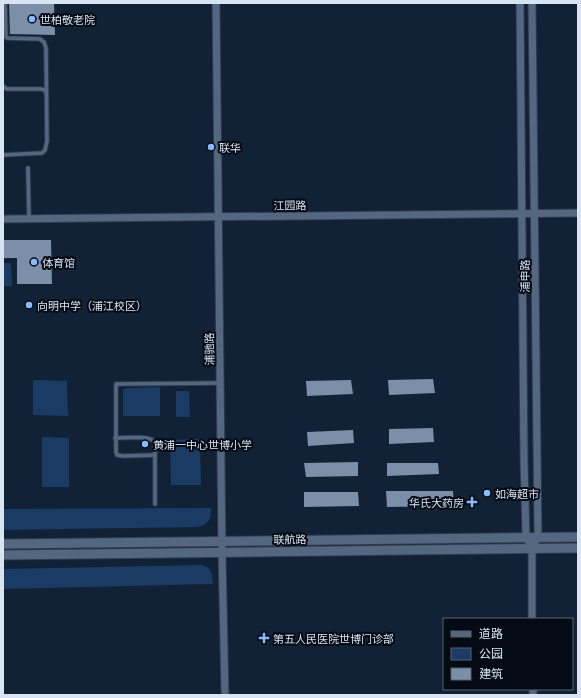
<svg xmlns="http://www.w3.org/2000/svg" width="581" height="698" viewBox="0 0 581 698" font-family="Commissioner,'Noto Sans SC',sans-serif">
<style>
.green{fill:#193b64}
.building{fill:#7b8fa9}
.lines{fill:none;stroke-linecap:round;stroke-linejoin:round}
.service-casing{stroke:#303a4c;stroke-width:5.5}
.minor-casing{stroke:#303a4c;stroke-width:9}
.tertiary-casing{stroke:#303a4c;stroke-width:11}
.service{stroke:#546780;stroke-width:3.5}
.minor{stroke:#546780;stroke-width:7}
.tertiary{stroke:#546780;stroke-width:9}
.poi-dot{fill:#88bbfc;stroke:#050b14;stroke-width:1.5}
.labels{text-anchor:middle;dominant-baseline:central;stroke-width:4;stroke-linejoin:round;paint-order:stroke}
.poi-label{font-size:11px;fill:#d9e4f2;stroke:#050b14;text-anchor:start}
.street-label{font-size:11px;fill:#d9e4f2;stroke:#050b14}
</style>
<rect width="100%" height="100%" fill="#112136"/>
<g class="green">
<path d="M 3,263 L 11,263 L 12,286 L 3,286 Z"/>
<path d="M 33,380 L 67,381 L 68,416 L 33,415 Z"/>
<path d="M 160,387 L 160,416 L 123,416 L 123,389 L 129,388 Z"/>
<path d="M 176,391 L 189,391 L 190,417 L 176,417 Z"/>
<path d="M 42,437 L 69,438 L 69,487 L 42,487 Z"/>
<path d="M 200,439 L 201,485 L 171,485 L 170,440 Z"/>
<path d="M 211,508 C 211,519 209,525 197,527 L 3,530 L 3,509 Z"/>
<path d="M 201,565 C 212,567 212,574 213,584 L 3,589 L 3,569 Z"/>
</g>
<g class="building">
<path d="M 9,3 L 54,3 L 55,35 L 10,34 Z"/>
<path d="M 3,240 L 51,240 L 52,284 L 17,284 L 17,258 L 3,258 Z"/>
<path d="M 433,379 L 435,393 L 389,395 L 388,380 Z"/>
<path d="M 351,380 L 353,394 L 307,396 L 306,381 Z"/>
<path d="M 433,428 L 434,442 L 389,444 L 389,429 Z"/>
<path d="M 353,430 L 354,443 L 308,446 L 307,432 Z"/>
<path d="M 358,462 L 358,476 L 306,477 L 304,463 Z"/>
<path d="M 387,463 L 438,463 L 439,474 L 387,476 Z"/>
<path d="M 386,491 L 453,491 L 454,506 L 387,507 Z"/>
<path d="M 304,492 L 358,492 L 359,506 L 304,507 Z"/>
</g>
<g class="lines">
<g class="service-casing">
<g id="service">
<path d="M 3,86 L 7,89 L 41,89 L 45,90 L 46,93"/>
<path d="M 3,155 L 42,153 L 45,150 L 47,141 L 46,48 L 44,42 L 40,39 L 7,38 L 6,37 L 5,3"/>
<path d="M 28,168 L 29,218"/>
<path d="M 115,438 C 125,438 149,435 155,442 L 155,504"/>
<path d="M 155,455 L 123,456 L 117,455 L 116,452 L 116,384 L 220,383"/>
</g>
</g>
<g class="minor-casing">
<g id="minor">
<path d="M 216,3 L 222,553 L 225,695"/>
<path d="M 520,3 L 524,460 L 526,537 L 532,548 L 532,619"/>
<path d="M 3,219 L 578,213"/>
<path d="M 532,548 L 538,537 L 532,3"/>
<path d="M 533,689 L 533,695"/>
</g>
</g>
<g class="tertiary-casing">
<g id="tertiary">
<path d="M 3,544 L 578,537"/>
<path d="M 3,555 L 578,548"/>
</g>
</g>
<use href="#service" class="service"/>
<use href="#minor" class="minor"/>
<use href="#tertiary" class="tertiary"/>
</g>
<g class="poi-dot">
<circle cx="32" cy="19" r="4"/>
<circle cx="211" cy="147" r="4"/>
<circle cx="34" cy="262" r="4"/>
<circle cx="29" cy="305" r="4"/>
<circle cx="145" cy="444" r="4"/>
<circle cx="487" cy="493" r="4"/>
<path d="M470 496h4v4h4v4h-4v4h-4v-4h-4v-4h4z"/>
<path d="M262 632h4v4h4v4h-4v4h-4v-4h-4v-4h4z"/>
</g>
<g class="labels">
<g class="poi-label">
<text x="40" y="19">世柏敬老院</text>
<text x="219" y="147">联华</text>
<text x="42" y="262">体育馆</text>
<text x="37" y="305">向明中学（浦江校区）</text>
<text x="153" y="444">黄浦一中心世博小学</text>
<text x="495" y="493">如海超市</text>
<text x="464" y="502" text-anchor="end">华氏大药房</text>
<text x="273" y="638">第五人民医院世博门诊部</text>
</g>
<g class="street-label">
<text transform="translate(290 205) rotate(-1)">江园路</text>
<text transform="translate(524 276) rotate(-90)">浦申路</text>
<text transform="translate(209 349) rotate(-91)">浦驰路</text>
<text transform="translate(290 539) rotate(-1)">联航路</text>
</g>
</g>
<rect width="581" height="698" fill="none" stroke="#d9e4f2" stroke-width="8"/>
<rect x="443" y="618" width="130" height="72" fill="#050b14" stroke="#5a626d"/>
<rect x="451" y="631" width="20" height="6" fill="#546780" stroke="#5a626d"/>
<text x="479" y="638" font-size="12" fill="#d9e4f2">道路</text>
<rect x="451" y="648" width="20" height="12" fill="#193b64" stroke="#5a626d"/>
<text x="479" y="658" font-size="12" fill="#d9e4f2">公园</text>
<rect x="451" y="668" width="20" height="12" fill="#7b8fa9" stroke="#5a626d"/>
<text x="479" y="678" font-size="12" fill="#d9e4f2">建筑</text>
</svg>
